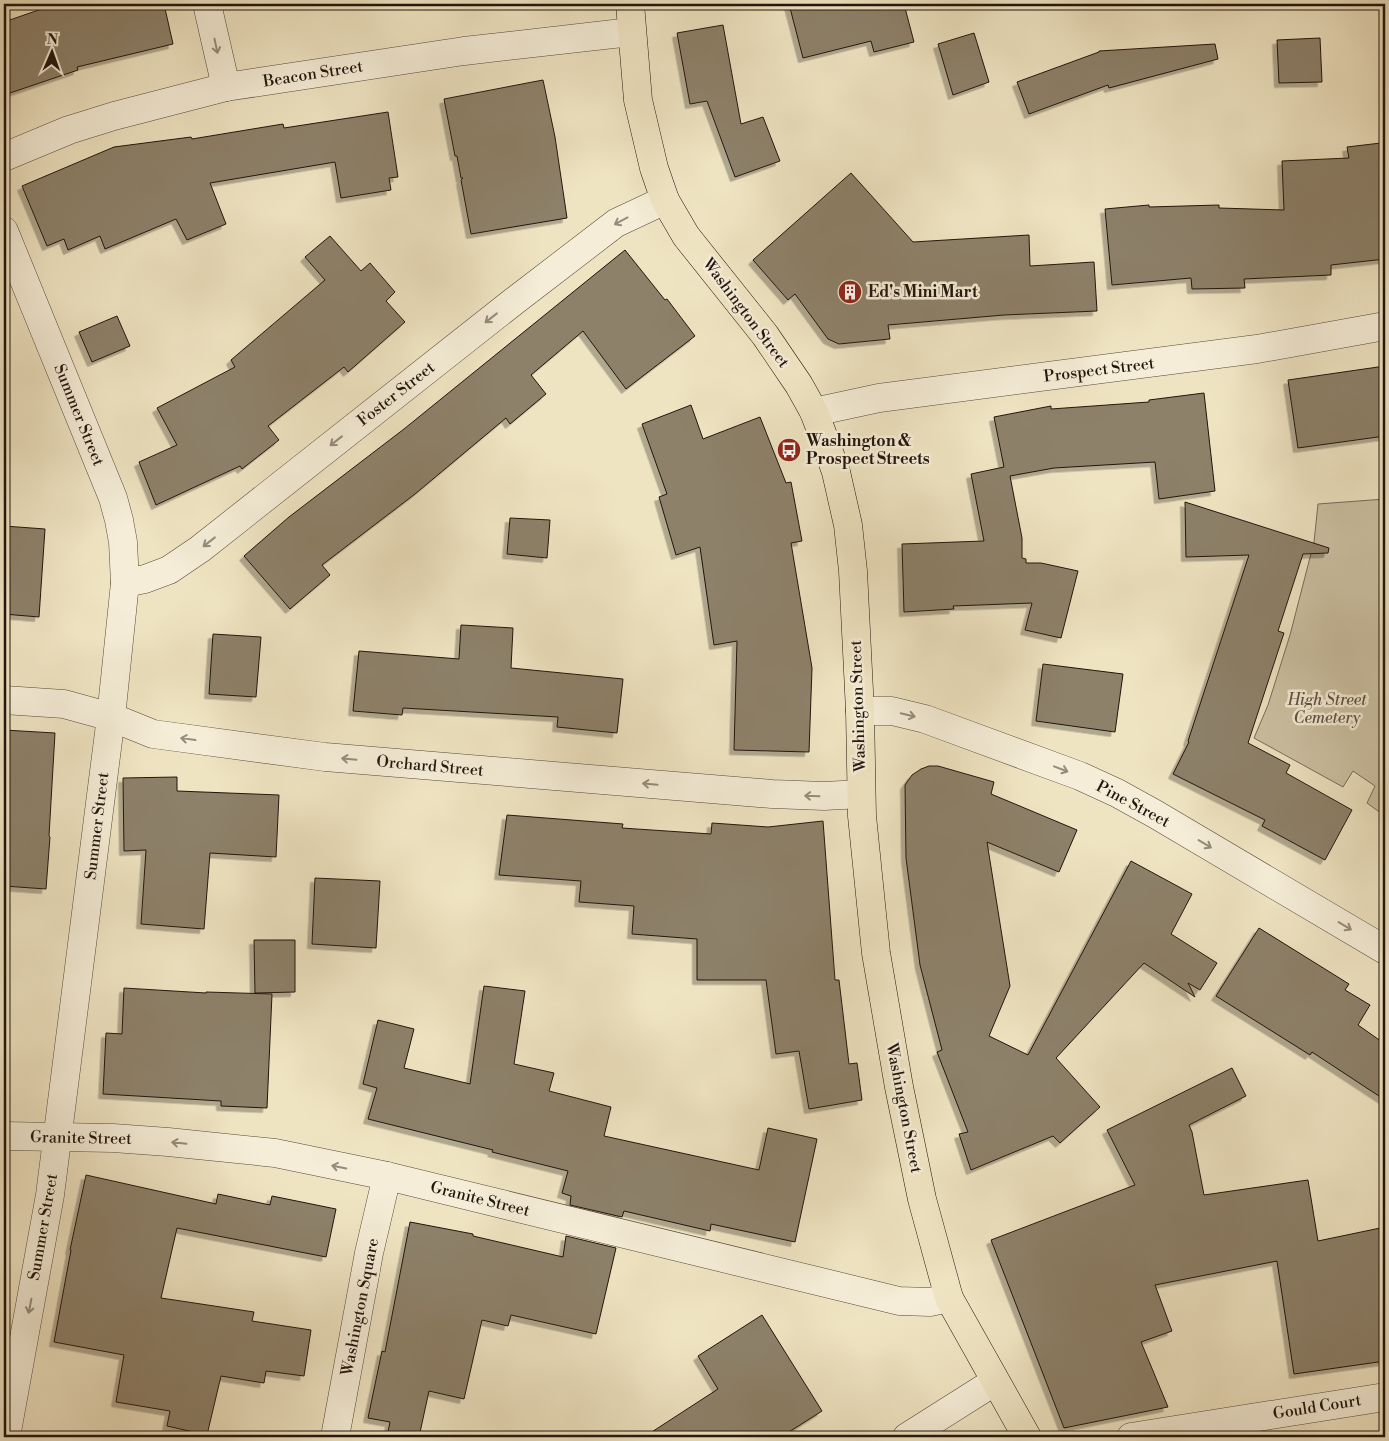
<svg xmlns="http://www.w3.org/2000/svg" width="1389" height="1441" viewBox="0 0 1389 1441" font-family="'Libre Bodoni',serif">
<style>
.green{fill:#ccc1a3;stroke:#776b58}
.building{fill:#8d816b;stroke:#22150d;filter:url(#shadow)}
.lines{fill:none;stroke-linecap:round;stroke-linejoin:round}
.minor-casing{stroke:#55493a;stroke-width:29}
.tertiary-casing{stroke:#55493a;stroke-width:29}
.primary-casing{stroke:#22150d;stroke-width:29}
.minor{stroke:#f5edd7;stroke-width:28}
.tertiary{stroke:#f5edd7;stroke-width:28}
.primary{stroke:#efe4c2;stroke-width:28}
.oneway{stroke:#968c7c}
.labels{text-anchor:middle;dominant-baseline:central;stroke-width:5;stroke-linejoin:round;paint-order:stroke}
.street-label{font-size:16px;fill:#22150d;stroke:#f5edd7}
.poi-label{font-size:16px;font-weight:bold;fill:#22150d;stroke:#f5edd7;text-anchor:start}
.park-label{font-size:16px;font-style:italic;fill:#5e5142;stroke:#f5edd7}
</style>
<defs>
<filter id="shadow"><feDropShadow dx="-4.5" dy="4.5" stdDeviation="0" flood-color="#0004"/></filter>
</defs>
<rect width="100%" height="100%" fill="#efe4c2"/>
<filter id="stains"><feTurbulence type="fractalNoise" baseFrequency=".004" numOctaves="4"/><feColorMatrix values="0 0 0 0 .2 0 0 0 0 .09 0 0 0 0 .02 0 0 0 .5 -.17"/></filter>
<radialGradient id="worn" r=".72"><stop offset=".6" stop-color="#630" stop-opacity="0"/><stop offset="1" stop-color="#630" stop-opacity=".3"/></radialGradient>
<path class="green" d="M 1385,499 L 1385,816 L 1367,803 L 1375,786 L 1353,771 L 1343,787 L 1254,738 L 1268,705 L 1290,635 L 1314,542 L 1318,504 Z"/>
<g class="building">
<path d="M 56,4 L 164,4 L 173,44 L 77,67 L 78,70 L 4,95 L 4,22 Z"/>
<path d="M 789,4 L 904,4 L 914,42 L 874,52 L 871,41 L 803,58 Z"/>
<path d="M 723,25 L 741,124 L 763,117 L 780,161 L 735,177 L 707,101 L 690,104 L 677,33 Z"/>
<path d="M 974,33 L 989,82 L 953,95 L 938,44 Z"/>
<path d="M 1320,38 L 1322,82 L 1279,83 L 1277,40 Z"/>
<path d="M 1215,44 L 1218,59 L 1109,88 L 1108,85 L 1029,114 L 1017,82 L 1099,52 L 1099,51 Z"/>
<path d="M 543,80 L 555,137 L 567,218 L 471,234 L 461,180 L 463,178 L 461,178 L 457,156 L 455,156 L 444,99 Z"/>
<path d="M 388,112 L 398,177 L 389,178 L 391,190 L 341,198 L 335,162 L 210,183 L 226,224 L 187,240 L 176,219 L 105,249 L 100,236 L 68,250 L 64,239 L 47,246 L 22,186 L 114,147 L 191,137 L 192,139 L 283,124 L 284,128 Z"/>
<path d="M 1381,143 L 1385,170 L 1385,259 L 1331,265 L 1331,275 L 1244,279 L 1245,288 L 1192,289 L 1191,278 L 1112,285 L 1105,209 L 1149,205 L 1149,207 L 1219,205 L 1219,208 L 1284,210 L 1282,161 L 1349,158 L 1347,147 Z"/>
<path d="M 851,173 L 913,242 L 1029,235 L 1030,266 L 1094,262 L 1097,311 L 1004,315 L 888,325 L 890,339 L 839,344 L 828,339 L 795,294 L 788,300 L 753,260 Z"/>
<path d="M 330,236 L 361,271 L 370,263 L 395,292 L 386,301 L 405,322 L 348,372 L 344,367 L 268,426 L 279,440 L 242,469 L 240,466 L 156,505 L 139,462 L 177,445 L 157,408 L 235,367 L 231,360 L 325,280 L 305,257 Z"/>
<path d="M 625,250 L 665,300 L 667,299 L 695,336 L 626,389 L 583,331 L 531,375 L 546,394 L 510,424 L 506,418 L 415,494 L 322,565 L 330,575 L 290,609 L 244,556 L 289,517 L 404,429 Z"/>
<path d="M 117,316 L 130,346 L 92,362 L 79,332 Z"/>
<path d="M 1385,366 L 1385,436 L 1298,448 L 1288,380 Z"/>
<path d="M 1204,393 L 1215,491 L 1159,499 L 1155,462 L 1054,468 L 1010,476 L 1022,538 L 1022,558 L 1026,559 L 1026,563 L 1041,563 L 1078,571 L 1061,638 L 1025,630 L 1032,603 L 953,606 L 954,609 L 904,612 L 902,544 L 984,541 L 971,474 L 1004,467 L 994,417 L 1051,406 L 1051,409 L 1149,402 L 1149,400 Z"/>
<path d="M 691,405 L 703,439 L 760,417 L 786,483 L 791,482 L 802,541 L 791,543 L 812,668 L 809,752 L 734,750 L 737,641 L 714,645 L 700,547 L 676,555 L 659,497 L 667,494 L 642,424 Z"/>
<path d="M 1185,502 L 1329,548 L 1328,553 L 1303,554 L 1278,631 L 1284,633 L 1248,743 L 1290,765 L 1286,773 L 1352,810 L 1325,860 L 1262,826 L 1265,820 L 1173,774 L 1189,742 L 1188,741 L 1249,555 L 1186,557 Z"/>
<path d="M 510,518 L 550,520 L 547,558 L 507,554 Z"/>
<path d="M 4,526 L 45,529 L 39,617 L 4,614 Z"/>
<path d="M 461,625 L 513,628 L 511,668 L 623,679 L 617,733 L 557,727 L 558,717 L 403,708 L 402,715 L 353,711 L 359,651 L 459,659 Z"/>
<path d="M 213,634 L 261,637 L 256,697 L 209,694 Z"/>
<path d="M 1043,664 L 1123,674 L 1115,732 L 1036,721 Z"/>
<path d="M 4,730 L 55,733 L 49,836 L 50,837 L 46,889 L 4,886 Z"/>
<path d="M 929,766 L 938,766 L 994,782 L 991,794 L 1077,830 L 1059,872 L 987,842 L 1010,986 L 989,1036 L 1028,1055 L 1131,861 L 1192,894 L 1171,934 L 1217,963 L 1200,990 L 1188,983 L 1195,997 L 1144,963 L 1056,1058 L 1100,1107 L 1060,1143 L 1053,1136 L 971,1170 L 959,1134 L 968,1132 L 937,1052 L 942,1050 L 920,965 L 906,858 L 905,785 L 912,775 L 921,769 Z"/>
<path d="M 177,777 L 177,791 L 279,795 L 276,857 L 210,853 L 204,929 L 141,924 L 146,850 L 124,851 L 123,778 Z"/>
<path d="M 507,815 L 623,824 L 622,828 L 711,834 L 712,823 L 768,827 L 823,821 L 835,980 L 839,980 L 849,1064 L 857,1063 L 862,1100 L 809,1109 L 799,1051 L 776,1054 L 766,980 L 697,980 L 697,939 L 632,934 L 634,906 L 579,902 L 581,881 L 499,875 Z"/>
<path d="M 315,878 L 380,881 L 376,948 L 312,944 Z"/>
<path d="M 1259,928 L 1349,984 L 1345,990 L 1370,1005 L 1358,1025 L 1385,1044 L 1385,1100 L 1312,1052 L 1310,1055 L 1216,996 Z"/>
<path d="M 254,940 L 295,940 L 295,992 L 255,993 Z"/>
<path d="M 484,986 L 525,991 L 514,1064 L 554,1073 L 549,1091 L 611,1107 L 604,1136 L 759,1170 L 768,1128 L 817,1139 L 795,1242 L 711,1224 L 710,1231 L 624,1211 L 622,1217 L 570,1205 L 571,1196 L 562,1193 L 568,1171 L 492,1152 L 493,1150 L 368,1119 L 377,1088 L 363,1084 L 378,1020 L 414,1029 L 404,1068 L 470,1084 Z"/>
<path d="M 124,988 L 206,993 L 206,992 L 272,994 L 267,1108 L 221,1106 L 221,1101 L 103,1094 L 106,1033 L 122,1034 Z"/>
<path d="M 1232,1068 L 1246,1096 L 1189,1125 L 1192,1132 L 1204,1195 L 1308,1180 L 1318,1241 L 1385,1227 L 1385,1361 L 1294,1374 L 1277,1261 L 1155,1285 L 1172,1331 L 1141,1342 L 1168,1407 L 1064,1428 L 991,1240 L 1135,1185 L 1107,1130 Z"/>
<path d="M 86,1175 L 216,1204 L 218,1194 L 270,1205 L 272,1196 L 336,1209 L 326,1257 L 177,1228 L 161,1298 L 254,1312 L 252,1321 L 311,1330 L 304,1376 L 266,1371 L 264,1383 L 221,1376 L 207,1435 L 167,1426 L 170,1411 L 116,1402 L 124,1355 L 54,1342 L 71,1250 L 70,1250 Z"/>
<path d="M 410,1222 L 473,1234 L 473,1236 L 563,1257 L 566,1236 L 616,1248 L 596,1334 L 511,1315 L 508,1326 L 482,1320 L 464,1399 L 429,1391 L 419,1437 L 387,1437 L 390,1422 L 368,1418 L 382,1351 L 385,1352 Z"/>
<path d="M 762,1315 L 822,1411 L 781,1437 L 644,1437 L 718,1389 L 698,1356 Z"/>
</g>
<g class="lines">
<g class="minor-casing">
<g id="minor">
<path d="M 207,4 L 226,87"/>
<path d="M 4,157 L 69,130 L 114,116 L 226,87 L 464,51 L 631,32"/>
<path d="M 4,231 L 113,498 L 119,520 L 123,542 L 125,583 L 111,717 L 50,1195 L 6,1437"/>
<path d="M 125,583 L 145,579 L 169,570 L 200,549 L 513,302 L 616,223 L 665,200"/>
<path d="M 4,700 L 64,704 L 111,717 L 153,734 L 325,757 L 772,794 L 824,796 L 861,794"/>
<path d="M 860,711 L 892,711 L 925,719 L 1080,776 L 1117,793 L 1155,814 L 1385,950"/>
<path d="M 4,1136 L 113,1138 L 168,1142 L 275,1153 L 387,1176 L 899,1301 L 930,1302 L 949,1298"/>
<path d="M 335,1437 L 369,1253 L 387,1176"/>
<path d="M 907,1437 L 994,1382"/>
<path d="M 1131,1437 L 1385,1397"/>
</g>
</g>
<g class="tertiary-casing">
<path id="tertiary" d="M 814,412 L 879,398 L 1257,349 L 1385,326"/>
</g>
<g class="primary-casing">
<path id="primary" d="M 630,4 L 638,100 L 654,168 L 665,200 L 686,236 L 765,335 L 799,385 L 814,412 L 827,446 L 836,472 L 848,525 L 853,571 L 860,711 L 862,816 L 876,953 L 899,1087 L 922,1199 L 949,1298 L 1027,1437"/>
</g>
<use href="#minor" class="minor"/>
<use href="#tertiary" class="tertiary"/>
<use href="#primary" class="primary"/>
</g>
<defs><path id="oneway-shaft" d="M-6 0H5M1.5-3L5.5 0L1.5 3" fill="none" stroke-width="1.6" stroke-linecap="round" stroke-linejoin="round" transform="scale(1.25)"/></defs>
<g class="oneway">
<use href="#oneway-shaft" transform="translate(216 46) rotate(78)"/>
<use href="#oneway-shaft" transform="translate(621 221) rotate(152)"/>
<use href="#oneway-shaft" transform="translate(491 318) rotate(142)"/>
<use href="#oneway-shaft" transform="translate(336 441) rotate(142)"/>
<use href="#oneway-shaft" transform="translate(209 542) rotate(142)"/>
<use href="#oneway-shaft" transform="translate(908 715) rotate(14)"/>
<use href="#oneway-shaft" transform="translate(188 739) rotate(-172)"/>
<use href="#oneway-shaft" transform="translate(349 759) rotate(-175)"/>
<use href="#oneway-shaft" transform="translate(1061 769) rotate(21)"/>
<use href="#oneway-shaft" transform="translate(650 784) rotate(-175)"/>
<use href="#oneway-shaft" transform="translate(812 796) rotate(-178)"/>
<use href="#oneway-shaft" transform="translate(1205 844) rotate(31)"/>
<use href="#oneway-shaft" transform="translate(1345 926) rotate(31)"/>
<use href="#oneway-shaft" transform="translate(179 1143) rotate(-174)"/>
<use href="#oneway-shaft" transform="translate(339 1167) rotate(-168)"/>
<use href="#oneway-shaft" transform="translate(30 1306) rotate(101)"/>
</g>
<defs>
<g id="building-disc" transform="scale(1.25)"><circle r="9.5" fill="#8f2418" stroke="#f5edd7"/><path d="M-4-6H4V6H1V3H-1V6H-4ZM-2.5-4.3h1.7v1.8h-1.7ZM.8-4.3h1.7v1.8H.8ZM-2.5-1h1.7V.8h-1.7ZM.8-1h1.7V.8H.8Z" fill="#fff"/></g>
<g id="bus-disc" transform="scale(1.25)"><circle r="9.5" fill="#8f2418" stroke="#f5edd7"/><path d="M-5-6H5V4H4V6H2V4H-2V6H-4V4H-5ZM-3.5-4V0h7V-4ZM-3.5 1.2v1.5H-2V1.2ZM2 1.2v1.5H3.5V1.2Z" fill="#fff"/></g>
</defs>
<g fill-rule="evenodd">
<use href="#building-disc" x="850" y="292"/>
<use href="#bus-disc" x="789" y="450"/>
</g>
<g class="labels">
<g class="street-label">
<text transform="translate(313 74) rotate(-9)">Beacon Street</text>
<text transform="translate(746 313) rotate(53)">Washington Street</text>
<text transform="translate(1099 370) rotate(-7)">Prospect Street</text>
<text transform="translate(396 394) rotate(-38)">Foster Street</text>
<text transform="translate(79 415) rotate(68)">Summer Street</text>
<text transform="translate(858 706) rotate(-92)">Washington Street</text>
<text transform="translate(430 766) rotate(5)">Orchard Street</text>
<text transform="translate(1133 804) rotate(28)">Pine Street</text>
<text transform="translate(97 826) rotate(-83)">Summer Street</text>
<text transform="translate(904 1108) rotate(79)">Washington Street</text>
<text transform="translate(81 1138) rotate(1)">Granite Street</text>
<text transform="translate(480 1199) rotate(14)">Granite Street</text>
<text transform="translate(43 1227) rotate(-80)">Summer Street</text>
<text transform="translate(360 1307) rotate(-79)">Washington Square</text>
<text transform="translate(1317 1407) rotate(-9)">Gould Court</text>
</g>
<g class="poi-label">
<text x="868" y="292">Ed's Mini Mart</text>
<text x="806" y="441">Washington &amp;<tspan x="806" dy="18">Prospect Streets</tspan></text>
</g>
<g class="park-label">
<text x="1327" y="700">High Street<tspan x="1327" dy="18">Cemetery</tspan></text>
</g>
</g>
<rect width="1389" height="1441" fill="none" stroke="#efe4c2" stroke-width="20"/>
<rect x="5" y="5" width="1379" height="1431" fill="none" stroke="#22150d" stroke-width="2.5"/>
<rect x="10" y="10" width="1369" height="1421" fill="none" stroke="#22150d"/>
<g transform="translate(52 52) rotate(2)" stroke="#f5edd7" stroke-width="4" paint-order="stroke">
<path d="M0-4L9 19L0 12L-9 19Z" fill="#22150d"/>
<text y="-8" font-size="14" font-weight="bold" text-anchor="middle" fill="#22150d">N</text>
</g>
<rect width="100%" height="100%" filter="url(#stains)"/>
<rect width="100%" height="100%" fill="url(#worn)"/>
</svg>
